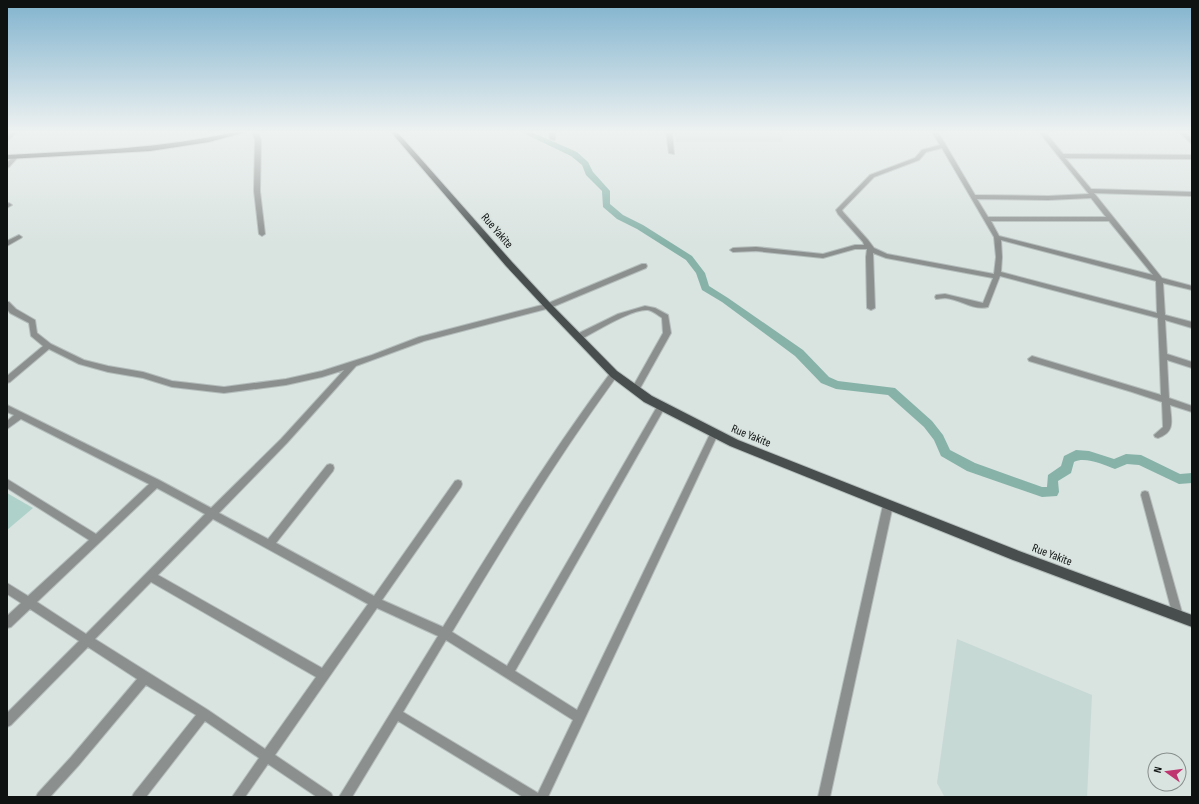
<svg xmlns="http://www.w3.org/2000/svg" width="1199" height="804" viewBox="0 0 1199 804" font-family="'Sofia Sans Condensed',sans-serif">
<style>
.built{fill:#c6d9d5}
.green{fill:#aed2c9}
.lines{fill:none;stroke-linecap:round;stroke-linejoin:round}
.river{fill:#86b2a8;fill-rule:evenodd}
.minor-casing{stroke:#b4bdbb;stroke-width:2}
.major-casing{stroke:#b4bdbb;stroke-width:2}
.minor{fill:#8b908f;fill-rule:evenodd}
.major{fill:#474e4d;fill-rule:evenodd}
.labels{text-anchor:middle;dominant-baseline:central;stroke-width:4;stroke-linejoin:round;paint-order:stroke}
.street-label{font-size:12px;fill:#0e1211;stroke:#d9e3e0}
</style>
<rect width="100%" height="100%" fill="#d9e3e0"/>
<g class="built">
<path d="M 675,132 L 780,132 L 783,142 L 676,142 Z"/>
<path d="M 957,639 L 1092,695 L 1087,797 L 944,796 L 937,783 Z"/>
</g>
<path class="green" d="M 7,493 L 33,508 L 7,530 Z"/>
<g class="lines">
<path class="river" d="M 521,132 L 531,132 L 577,152 L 588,162 L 593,172 L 610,191 L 610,204 L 623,215 L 643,225 L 692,256 L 705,273 L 709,286 L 728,298 L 803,350 L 829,377 L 838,381 L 895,388 L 932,421 L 943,435 L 950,450 L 975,463 L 1042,487 L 1047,487 L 1048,475 L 1061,466 L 1064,456 L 1076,450 L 1089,451 L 1114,459 L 1126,454 L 1141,455 L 1180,474 L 1192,473 L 1192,483 L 1179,484 L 1139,465 L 1127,464 L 1115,469 C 1104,465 1085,456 1074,462 L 1071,473 L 1058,481 L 1059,492 L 1057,496 L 1042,497 L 967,471 L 941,456 L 934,440 L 924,427 L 888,395 L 836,389 L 821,383 L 795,356 L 722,302 L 702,290 L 696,273 L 686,260 L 637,229 L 617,219 L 603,207 L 602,191 L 586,175 L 582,165 L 571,156 Z"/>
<g class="minor-casing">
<g id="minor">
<path d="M 11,132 L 17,132 L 7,141 L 7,136 Z"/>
<path d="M 252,132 L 258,132 L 261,140 L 260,191 L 265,234 L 262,236 L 259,234 L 254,191 L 255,140 Z"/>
<path d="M 549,132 L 555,132 L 555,140 L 550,139 Z"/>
<path d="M 666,132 L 672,132 L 674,154 L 669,153 Z"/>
<path d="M 932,132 L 938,132 L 975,195 L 1048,196 L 1089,194 L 1039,132 L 1045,132 L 1063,154 L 1192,155 L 1192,159 L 1065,158 L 1091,189 L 1192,192 L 1192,196 L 1094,193 L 1162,278 L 1192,286 L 1192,290 L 1163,283 L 1165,315 L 1192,322 L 1192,328 L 1165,320 L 1167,354 L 1192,362 L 1192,368 L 1167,360 L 1169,398 L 1192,406 L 1192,412 L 1170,405 C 1171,420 1176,432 1158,438 L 1155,437 L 1154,435 L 1163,427 L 1162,402 L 1132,392 L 1029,361 L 1028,359 L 1032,356 L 1161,395 L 1158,318 L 1000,276 L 988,307 C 974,311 960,299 945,298 C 942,298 939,299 936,299 L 935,297 L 936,295 L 945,294 L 983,303 L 993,278 L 886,258 L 873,253 L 875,308 L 871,310 L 867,308 L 866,257 L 867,249 L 855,249 L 823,258 L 756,251 L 733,252 L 730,250 L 733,248 L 756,247 L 823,254 L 855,245 L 864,245 L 863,242 L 838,214 L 836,210 L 870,175 L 915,158 L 922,150 L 940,145 ZM 942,148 L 994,237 L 996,257 L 994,274 L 887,254 L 874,248 L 868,240 L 843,212 L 842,210 L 874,177 L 919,160 L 926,152 ZM 1091,198 L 1106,217 L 988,217 L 977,199 L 1048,200 ZM 991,221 L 1109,221 L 1153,275 L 999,236 ZM 1001,240 L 1156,281 L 1157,313 L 1001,272 L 1002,257 Z"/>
<path d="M 1179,132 L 1185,132 L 1192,139 L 1192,144 Z"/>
<path d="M 14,155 L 19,156 L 9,167 L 7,168 L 7,163 Z"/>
<path d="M 9,203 L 12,205 L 7,208 L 7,204 Z"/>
<path d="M 19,235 L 22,237 L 21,238 L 7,246 L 7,241 Z"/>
<path d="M 642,264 L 646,264 L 647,266 L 646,268 L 550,308 L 424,341 L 356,366 L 287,443 L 219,513 L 268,539 L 327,465 L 330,464 L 333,465 L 334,468 L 333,471 L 276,543 L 374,596 L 455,481 L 458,480 L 461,481 L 462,484 L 461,487 L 382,600 L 443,627 C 496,541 550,454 611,372 L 617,372 L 618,374 L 617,376 C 557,458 504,545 452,632 L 507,666 L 658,405 L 664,405 L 665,407 L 664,409 L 515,671 L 577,710 L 710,434 L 711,432 L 717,432 L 718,434 L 548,797 L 523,797 L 398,721 L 352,797 L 339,797 L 438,636 L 377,608 L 275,755 L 331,793 L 333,797 L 317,797 L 268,764 L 245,797 L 232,797 L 259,758 L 205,721 L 146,797 L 132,797 L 134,793 L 196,715 L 146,685 L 79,765 L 50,797 L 36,797 L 38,793 L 71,757 L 137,679 L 88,647 L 11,725 L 7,727 L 7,713 L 79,641 L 30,609 L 11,627 L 7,628 L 7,616 L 21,603 L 7,594 L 7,583 L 28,596 L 89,540 L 7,488 L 7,479 L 96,534 L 149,484 L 21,419 L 7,429 L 7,421 L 14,415 L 7,412 L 7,405 L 159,480 L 211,508 L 281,439 L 344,370 L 322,377 L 286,385 L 224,393 L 172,387 L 143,378 L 108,372 L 79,364 L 49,349 L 10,382 L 7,383 L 7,376 L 43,346 L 31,336 L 29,323 L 10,313 L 7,309 L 7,302 L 9,302 L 16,309 L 35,320 L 37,333 L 51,344 L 84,360 L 108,366 L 143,372 L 172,381 L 224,387 L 286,379 L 322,371 L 372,355 L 419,337 L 546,304 ZM 157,488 L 205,514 L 86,634 L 37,602 ZM 213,519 L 368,604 L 322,668 L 158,575 ZM 151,582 L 316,677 L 265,749 L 208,710 L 95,639 ZM 446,640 L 573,720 L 538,793 L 403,712 Z"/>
<path d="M 645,306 L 655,308 L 668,315 L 671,333 L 638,392 L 635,393 L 631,390 L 663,333 L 662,318 C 658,315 653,311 648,310 C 633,308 595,332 581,339 L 578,340 L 574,337 L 575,335 L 618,314 Z"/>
<path d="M 1145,491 L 1148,492 L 1149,495 L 1183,616 L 1182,620 L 1178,621 L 1174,620 L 1173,616 L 1141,495 L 1142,492 Z"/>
<path d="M 888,501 L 891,502 L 893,505 L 830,797 L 818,797 L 883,505 L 885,502 Z"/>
</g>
</g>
<g class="major-casing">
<g id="major">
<path d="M 235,132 L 246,132 L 209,142 L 150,151 L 7,159 L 7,155 C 84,151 160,149 235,132 Z"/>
<path d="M 391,132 L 397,132 L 512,262 L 551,304 L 617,371 L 652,396 L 738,440 L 1019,551 L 1192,615 L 1192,627 L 1013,560 L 730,446 L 644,402 L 611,377 L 545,308 L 506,266 Z"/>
</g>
</g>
<use href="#minor" class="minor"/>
<use href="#major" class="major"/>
</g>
<linearGradient id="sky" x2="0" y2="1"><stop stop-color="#81b3ce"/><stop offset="0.54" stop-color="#eef2f1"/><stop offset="1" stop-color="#eef2f1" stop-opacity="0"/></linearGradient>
<rect width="1199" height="244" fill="url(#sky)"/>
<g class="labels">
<g class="street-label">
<text transform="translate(497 231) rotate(49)">Rue Yakite</text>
<text transform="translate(751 436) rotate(22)">Rue Yakite</text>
<text transform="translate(1052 555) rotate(21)">Rue Yakite</text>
</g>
</g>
<rect width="1199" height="804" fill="none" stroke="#0e1211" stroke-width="16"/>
<g transform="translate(1167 772) rotate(284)"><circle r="19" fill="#d9e3e0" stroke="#888f8d"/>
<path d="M0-3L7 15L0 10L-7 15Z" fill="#bf356f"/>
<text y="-6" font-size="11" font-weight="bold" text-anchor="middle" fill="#0e1211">N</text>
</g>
</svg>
